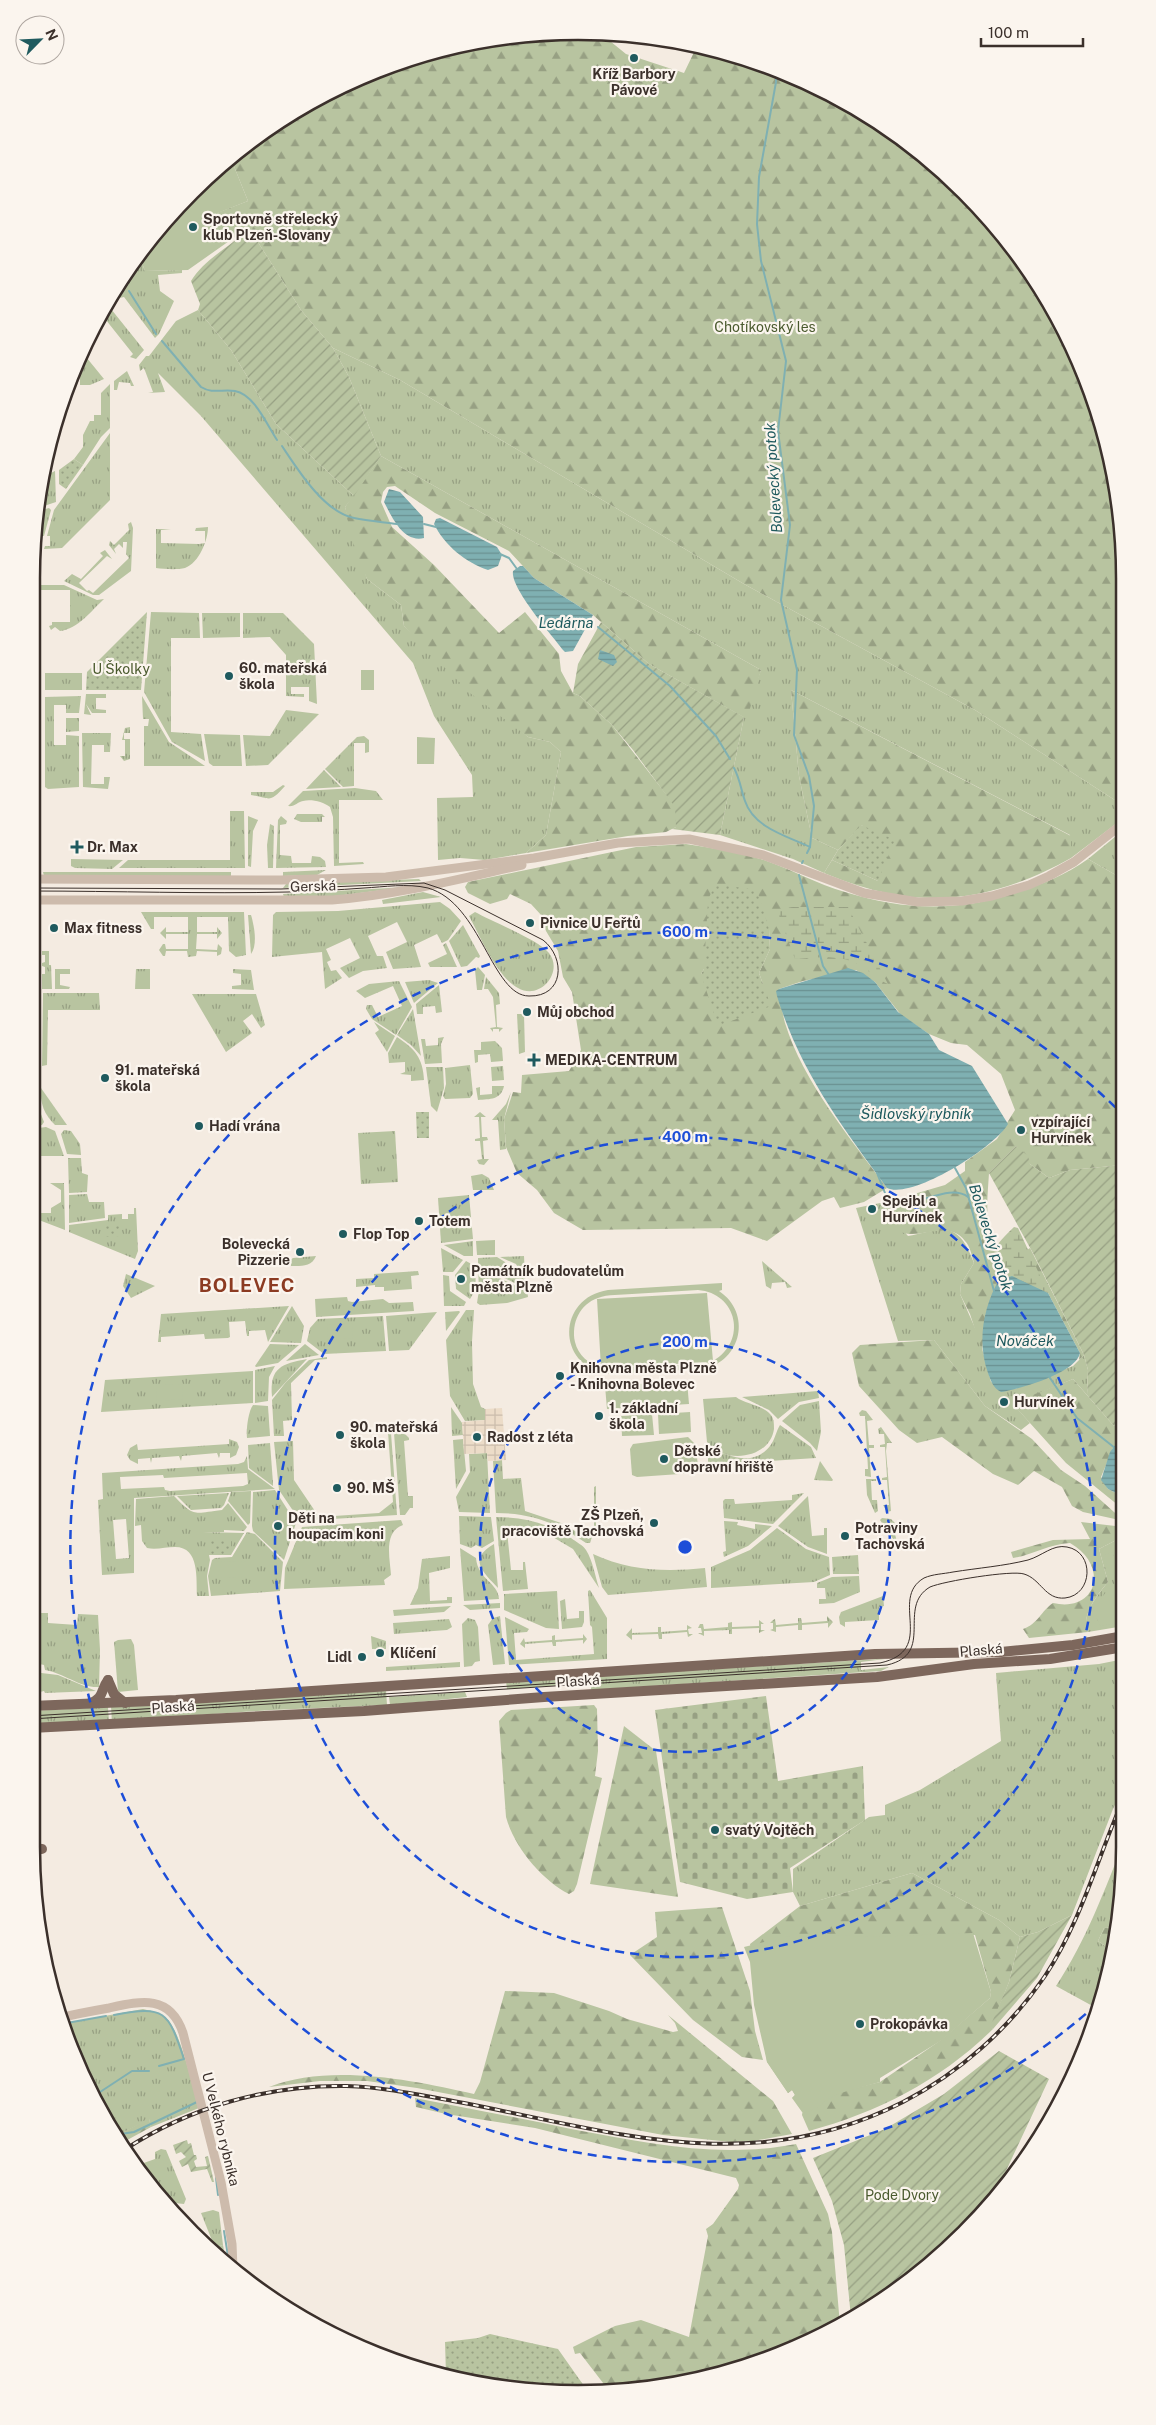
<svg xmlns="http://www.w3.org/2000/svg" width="1156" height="2425" viewBox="0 0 1156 2425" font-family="'Public Sans',sans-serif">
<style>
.grass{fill:url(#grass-tufts);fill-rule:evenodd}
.forest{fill:url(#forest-firs);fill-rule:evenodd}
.wetland{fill:url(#wetland-marsh)}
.cemetery{fill:url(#cemetery-stones)}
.park{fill:url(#park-dots)}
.garden{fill:url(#garden-furrows)}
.pitch{fill:#b8c4a0;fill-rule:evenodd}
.plaza{fill:url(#plaza-grid)}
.water{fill:url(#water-rules)}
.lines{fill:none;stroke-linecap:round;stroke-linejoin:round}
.stream{stroke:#7fb0b2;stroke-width:2}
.minor{stroke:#cdbbac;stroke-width:9}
.major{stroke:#7d675c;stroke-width:10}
.tram{stroke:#3b302b;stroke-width:1}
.rail-casing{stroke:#3b302b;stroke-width:4}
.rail{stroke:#fbf5ee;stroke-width:2;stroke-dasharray:5.5;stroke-linecap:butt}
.ring{fill:none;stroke:#1d4ed8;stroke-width:2.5;stroke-dasharray:9 6}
.poi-dot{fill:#1f5a5e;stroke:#fbf5ee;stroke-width:2}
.labels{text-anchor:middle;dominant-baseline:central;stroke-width:4.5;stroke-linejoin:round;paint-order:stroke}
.poi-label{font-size:14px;font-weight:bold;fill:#3b302b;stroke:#fbf5ee;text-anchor:start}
.park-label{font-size:14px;fill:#4a5a2e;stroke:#fbf5ee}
.street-label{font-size:14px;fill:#3b302b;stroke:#fbf5ee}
.water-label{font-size:15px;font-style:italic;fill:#1f5a5e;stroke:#fbf5ee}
.district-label{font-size:19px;font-weight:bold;letter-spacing:1px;fill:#8c3b22;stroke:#fbf5ee}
.rim{fill:none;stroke:#3b302b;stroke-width:2.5}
.centre{fill:#1d4ed8;stroke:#fbf5ee;stroke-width:2.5}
.ring-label{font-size:15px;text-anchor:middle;font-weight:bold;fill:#1d4ed8;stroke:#fbf5ee;stroke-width:4.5;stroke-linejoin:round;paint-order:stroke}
</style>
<defs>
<pattern id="grass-tufts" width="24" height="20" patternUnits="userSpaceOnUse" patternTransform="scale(1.25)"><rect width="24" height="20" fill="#b8c4a0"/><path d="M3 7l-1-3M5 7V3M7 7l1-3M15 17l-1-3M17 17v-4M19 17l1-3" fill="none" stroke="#97a083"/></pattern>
<pattern id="forest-firs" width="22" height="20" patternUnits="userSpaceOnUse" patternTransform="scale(1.25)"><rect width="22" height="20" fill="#b8c4a0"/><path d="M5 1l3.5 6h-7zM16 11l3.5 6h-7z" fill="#97a083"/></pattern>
<pattern id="wetland-marsh" width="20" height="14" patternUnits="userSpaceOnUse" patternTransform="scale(1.25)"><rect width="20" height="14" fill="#b8c4a0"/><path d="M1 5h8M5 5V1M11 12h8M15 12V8" fill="none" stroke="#97a083"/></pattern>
<pattern id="cemetery-stones" width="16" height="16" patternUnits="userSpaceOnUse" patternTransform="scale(1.25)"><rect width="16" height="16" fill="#b8c4a0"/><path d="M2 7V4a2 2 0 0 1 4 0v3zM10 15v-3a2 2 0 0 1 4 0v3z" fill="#97a083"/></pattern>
<pattern id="park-dots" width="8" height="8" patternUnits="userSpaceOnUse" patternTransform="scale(1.25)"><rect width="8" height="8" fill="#b8c4a0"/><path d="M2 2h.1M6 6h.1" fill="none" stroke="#97a083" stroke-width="1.8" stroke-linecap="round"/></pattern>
<pattern id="garden-furrows" width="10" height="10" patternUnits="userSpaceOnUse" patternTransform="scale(1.25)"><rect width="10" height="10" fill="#b8c4a0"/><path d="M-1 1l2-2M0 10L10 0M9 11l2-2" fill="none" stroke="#97a083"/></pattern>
<pattern id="plaza-grid" width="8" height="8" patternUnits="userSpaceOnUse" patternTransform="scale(1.25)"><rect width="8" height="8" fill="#ecdcc8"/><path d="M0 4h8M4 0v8" fill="none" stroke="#cbbdac"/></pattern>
<pattern id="water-rules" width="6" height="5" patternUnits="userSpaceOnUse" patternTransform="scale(1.25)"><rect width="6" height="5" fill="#7fb0b2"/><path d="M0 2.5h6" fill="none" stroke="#699091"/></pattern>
</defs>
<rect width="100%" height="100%" fill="#f4ebe1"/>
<g class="grass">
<path d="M 139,255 L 145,271 L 182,270 L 182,273 L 158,275 L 160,291 L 174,301 L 159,334 L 155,338 L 124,297 L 110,300 L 124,274 Z"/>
<path d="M 107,304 L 144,350 L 136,359 L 130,357 L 133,354 L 102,315 Z"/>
<path d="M 198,310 L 231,350 L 276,424 L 354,496 L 345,507 L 367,579 L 401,605 L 404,626 L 528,737 L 550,742 L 561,752 L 546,835 L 526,853 L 485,860 L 460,858 L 438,860 L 437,798 L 473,797 L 472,775 L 434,716 L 413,663 L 201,416 L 158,373 L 165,392 L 148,393 L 153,392 L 144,368 L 140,371 L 139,365 L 146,356 L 149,356 L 176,321 Z"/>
<path d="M 333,348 L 400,380 L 744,584 L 975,710 L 1121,804 L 1121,820 L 1071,858 L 1070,835 L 791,690 L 799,776 L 812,838 L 838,850 L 824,873 L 793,859 L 720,835 L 744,717 L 761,670 L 381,456 L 349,377 Z"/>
<path d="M 82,352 L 104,379 L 90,385 L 80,385 L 80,372 L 75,364 Z"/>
<path d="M 127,371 L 134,386 L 131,386 L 130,383 L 119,382 L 117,390 L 114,390 L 114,381 Z"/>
<path d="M 110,384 L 110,428 L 101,437 L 83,465 L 74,459 L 83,447 L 83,435 L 90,421 L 94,421 L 94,415 L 101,415 L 101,393 Z"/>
<path d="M 110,433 L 110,500 L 62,548 L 44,549 L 45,546 L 50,546 L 50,536 L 47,536 L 54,510 Z"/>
<path d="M 55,471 L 56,502 L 38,508 L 41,478 Z"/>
<path d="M 49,508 L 51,510 L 44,536 L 38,536 L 38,511 Z"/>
<path d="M 131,522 L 133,528 L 131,571 L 99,595 L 93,595 L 64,581 L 72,574 L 81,579 L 103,556 L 100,553 L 105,550 L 112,559 L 107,556 L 79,583 L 87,591 L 89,590 L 93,593 L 129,558 L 126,554 L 127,542 L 123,542 L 123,548 L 119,544 L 114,549 L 116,554 L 109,545 L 110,541 L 114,545 L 129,530 L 128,524 Z"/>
<path d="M 208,527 C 208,540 199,563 185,568 C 177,570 164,569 156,568 L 156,529 L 171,529 L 161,530 L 161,543 L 199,544 L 205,543 L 205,531 L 195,531 L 196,528 Z"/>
<path d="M 31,585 L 64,585 L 97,600 L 104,599 C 92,610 78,629 60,631 L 55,627 L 51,630 L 49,626 L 52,625 L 52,622 L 70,622 L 70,590 L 31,590 Z"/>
<path d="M 151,612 L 199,613 L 200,638 L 171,638 L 171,732 L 201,734 L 205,761 L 172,742 L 144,692 Z"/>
<path d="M 202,613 L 240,613 L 240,637 L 203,638 Z"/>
<path d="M 243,613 L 283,613 L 314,644 L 317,704 L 309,701 L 309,687 L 291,687 L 291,694 L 304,694 L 304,697 L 286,696 L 286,655 L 270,637 L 243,638 Z"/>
<rect x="45" y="673" width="37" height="17"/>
<path d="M 86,694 L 106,694 L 106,698 L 96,698 L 96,709 L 106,710 L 106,713 L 92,713 L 86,704 L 91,715 L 84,714 Z"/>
<path d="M 81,696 L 79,713 L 66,713 L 66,705 L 54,705 L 54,745 L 66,745 L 66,735 L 79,736 L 79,787 L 48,789 L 45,787 L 45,697 Z"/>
<path d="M 142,696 L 169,742 L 205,766 L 144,766 L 144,726 L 148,726 L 149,719 L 143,719 Z"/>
<path d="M 286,710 L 319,714 L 268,765 L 246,766 L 243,735 L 270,736 Z"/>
<path d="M 66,718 L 79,718 L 79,731 L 66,732 Z"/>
<path d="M 130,727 L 130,733 L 124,733 L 124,739 L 130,739 L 130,759 L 124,761 L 120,756 L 125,756 L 125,740 L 122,740 L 125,728 Z"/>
<path d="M 82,733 L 111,733 L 110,752 L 104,752 L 104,745 L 92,745 L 91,784 L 104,784 L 104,777 L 110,777 L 108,789 L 83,787 Z"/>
<path d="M 204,734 L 240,735 L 242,766 L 213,766 L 209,763 Z"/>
<path d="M 364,736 L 369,740 L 369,752 L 365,753 L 365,743 L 354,743 L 354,786 L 343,787 L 325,769 L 357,737 Z"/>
<path d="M 324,770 L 341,787 L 306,789 Z"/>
<path d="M 283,785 L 285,786 C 269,804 271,798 251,795 L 251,792 L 273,792 Z"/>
<path d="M 355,788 L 376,791 L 383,800 L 339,800 L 339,863 L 363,862 L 364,864 L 334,866 L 333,817 L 330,807 C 323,802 312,799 303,801 C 297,802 295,807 288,806 L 303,791 Z"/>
<path d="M 230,811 L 244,811 L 245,868 L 119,868 L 128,860 L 230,860 Z"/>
<path d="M 297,814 L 322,814 L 325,817 L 322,817 L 322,822 L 301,822 L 294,819 Z"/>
<path d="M 248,816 L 258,820 L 253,831 L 251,867 L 248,866 Z"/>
<path d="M 281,816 L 287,821 L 286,824 L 280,825 L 280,855 L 291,856 L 292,863 L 311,863 L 312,856 L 320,857 L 325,861 L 326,867 L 276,868 L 278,820 Z"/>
<path d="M 270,824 L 274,826 L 273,868 L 268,868 L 267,845 Z"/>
<path d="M 1121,832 L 1121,878 L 1088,859 Z"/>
<path d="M 71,859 L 123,860 L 112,869 L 75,868 L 71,866 Z"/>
<path d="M 326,870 L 317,875 L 283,876 L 283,872 Z"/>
<path d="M 43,872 L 231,872 L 231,876 L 44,876 Z"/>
<path d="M 419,879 L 421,881 L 283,888 L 286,884 Z"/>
<path d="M 407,887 L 336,896 L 284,897 L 283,894 Z"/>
<path d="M 423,892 L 441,897 L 383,904 L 382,900 Z"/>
<path d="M 440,902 L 450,909 L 461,921 L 448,940 L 442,943 L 437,934 L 414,945 L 421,967 L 393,969 L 386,952 L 407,942 L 397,922 L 368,936 L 377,956 L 383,956 L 387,968 L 363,971 L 349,978 L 340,968 L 360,958 L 350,938 L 326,949 L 331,960 L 327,962 L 331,971 L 336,970 L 342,978 L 325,989 L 322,952 L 272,957 L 273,915 L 276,912 L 338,911 Z"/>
<path d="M 141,912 L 244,912 L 246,955 L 236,957 L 229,951 L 228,917 L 197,917 L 197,932 L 217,932 L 217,927 L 222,933 L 217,939 L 217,934 L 197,934 L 196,949 L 217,950 L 218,944 L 222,948 L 221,954 L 217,956 L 217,952 L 197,951 L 196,956 L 188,957 L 187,951 L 166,951 L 165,956 L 163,956 L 159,950 L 163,944 L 165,944 L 166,949 L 188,949 L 188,934 L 166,934 L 166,939 L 160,933 L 166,927 L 166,932 L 188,932 L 188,917 L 154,917 L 154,929 L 151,929 Z"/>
<path d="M 475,912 C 491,921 539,940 549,953 C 564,972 540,1001 518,988 C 497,977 480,936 469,916 Z"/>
<path d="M 248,915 L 251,915 C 254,925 258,945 251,954 Z"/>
<path d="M 463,925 L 480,956 L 479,958 L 476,957 L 467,966 L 461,967 L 449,941 Z"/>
<path d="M 446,943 L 457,967 L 430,967 L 428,963 L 447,954 L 443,945 Z"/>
<path d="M 42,951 L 49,951 L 49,965 L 51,965 L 52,989 L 42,989 L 42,974 L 45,974 L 45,967 L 42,966 L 42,963 L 45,962 L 45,955 L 42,955 Z"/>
<path d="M 478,967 L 485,975 L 482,990 L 477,990 L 475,970 Z"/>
<path d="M 55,969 L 70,969 L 70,974 L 60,974 L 60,985 L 70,987 L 69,989 L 55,989 Z"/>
<path d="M 136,969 L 150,969 L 150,989 L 135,989 Z"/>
<path d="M 233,969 L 251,970 L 254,990 L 232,989 L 232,986 L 241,985 L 241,974 L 233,973 Z"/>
<path d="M 486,977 L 499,993 L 500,1004 L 496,1005 L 497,1027 L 503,1028 L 499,1032 L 499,1029 L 493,1029 L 493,1032 L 490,1028 L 496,1027 L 493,997 L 488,989 L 484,989 Z"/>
<path d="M 429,980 L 438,983 L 414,1003 L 405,982 Z"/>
<path d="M 399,981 L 412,1007 L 396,1035 L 372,1019 L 366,1009 L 367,1005 L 372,1005 L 378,1017 L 402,1006 L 393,986 L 365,998 L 356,991 L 369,984 Z"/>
<path d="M 439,985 L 442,1012 L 436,1013 L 435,1006 L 423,1007 L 423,1014 L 417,1014 L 416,1004 Z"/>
<path d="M 31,993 L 38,994 L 37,1052 L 31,1052 Z"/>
<path d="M 43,993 L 99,993 L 100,1010 L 48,1010 L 47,1065 L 42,1066 Z"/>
<path d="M 192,994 L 256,994 L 265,1025 L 261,1028 L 252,1014 L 243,1021 L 252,1033 L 226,1052 Z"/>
<path d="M 413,1009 L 421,1056 L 411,1045 L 397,1035 Z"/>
<path d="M 517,1014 L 524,1014 L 525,1052 L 519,1054 Z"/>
<path d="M 374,1022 L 395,1036 L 387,1052 L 375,1033 L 379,1030 Z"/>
<path d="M 397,1037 C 415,1049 423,1058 424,1080 L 411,1081 L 411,1075 L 400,1074 L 405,1072 L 405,1062 L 389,1063 L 388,1053 Z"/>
<path d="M 444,1037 L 441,1044 L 442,1063 L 425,1064 L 421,1039 L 425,1039 L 426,1046 L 438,1045 L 438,1038 Z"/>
<path d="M 495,1041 L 502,1048 L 503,1061 L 491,1062 L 490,1054 L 478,1055 L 478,1062 L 475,1063 L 474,1050 L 481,1050 L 481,1042 Z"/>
<path d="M 470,1065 L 473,1094 L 470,1098 L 445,1099 L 443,1096 L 446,1084 L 445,1068 Z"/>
<path d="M 503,1066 L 504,1080 L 492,1081 L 491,1067 Z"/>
<path d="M 426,1067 L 443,1067 L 444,1088 L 437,1112 L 431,1106 Z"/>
<path d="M 492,1086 L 504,1086 C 501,1100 490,1099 478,1100 L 476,1088 L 480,1087 L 480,1095 L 492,1094 Z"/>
<path d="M 41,1088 L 67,1125 L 55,1125 C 44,1114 40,1104 41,1088 Z"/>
<path d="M 511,1092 L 504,1119 L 506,1149 L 500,1150 L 498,1120 L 492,1120 L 506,1104 Z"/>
<path d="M 34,1096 L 44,1122 L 42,1125 L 31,1126 L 31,1099 Z"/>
<path d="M 480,1112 L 486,1117 L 481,1117 L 482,1137 L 487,1137 L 488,1140 L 483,1141 L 484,1159 L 489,1159 L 484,1165 L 479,1164 L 477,1160 L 482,1159 L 480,1141 L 475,1141 L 475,1139 L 480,1138 L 479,1117 L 474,1117 Z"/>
<path d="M 46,1127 L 55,1131 L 64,1156 L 31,1156 L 31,1129 Z"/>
<path d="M 64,1130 L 71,1131 L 80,1144 L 81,1155 L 67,1154 L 61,1134 Z"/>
<path d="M 395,1131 L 398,1182 L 361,1184 L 358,1133 Z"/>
<path d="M 68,1158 L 81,1158 L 82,1173 L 88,1175 L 87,1192 L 69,1193 Z"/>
<path d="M 482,1174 L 489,1178 L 494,1190 L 473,1190 L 471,1176 Z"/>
<path d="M 50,1183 L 64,1183 L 65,1230 L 31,1217 L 31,1213 L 51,1213 L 51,1208 L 61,1202 L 61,1190 Z"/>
<path d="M 87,1194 L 89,1202 L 104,1202 L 105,1218 L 69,1223 L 69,1195 Z"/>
<path d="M 469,1195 L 473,1239 L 441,1243 L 438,1198 Z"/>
<path d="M 890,1201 L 894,1220 L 908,1236 C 947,1228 958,1221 974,1263 L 961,1284 L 960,1294 L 979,1337 L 991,1382 L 1015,1389 L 1073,1366 L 1084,1355 L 1088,1370 L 1087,1395 L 1073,1379 L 1013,1404 L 1030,1423 L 1021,1430 L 985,1406 L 934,1340 L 898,1341 L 856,1208 Z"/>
<path d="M 134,1208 L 136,1208 L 138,1251 L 135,1259 L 69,1232 L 69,1225 L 108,1220 L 108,1215 L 122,1214 L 122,1219 L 128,1219 L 128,1214 L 134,1214 Z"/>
<path d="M 495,1240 L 495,1255 L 477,1255 L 476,1241 Z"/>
<path d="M 473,1241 L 473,1256 L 464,1256 L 444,1245 Z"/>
<path d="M 441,1248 L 463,1260 L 453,1272 L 443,1272 Z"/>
<path d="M 316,1256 C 312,1267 301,1266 291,1266 L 290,1260 L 293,1258 Z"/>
<path d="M 524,1256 L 525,1277 L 521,1274 L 516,1264 L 500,1257 Z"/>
<path d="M 497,1257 L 505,1262 L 512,1275 L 526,1279 L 527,1289 L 478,1265 L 478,1258 Z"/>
<path d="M 466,1261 L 475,1266 L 476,1289 L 470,1299 L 456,1289 L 455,1275 Z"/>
<path d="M 762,1261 L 792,1287 L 787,1288 L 785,1282 L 772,1283 L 771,1289 L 766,1286 Z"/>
<path d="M 478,1268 L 527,1291 L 528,1297 L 507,1303 L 480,1305 L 477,1303 L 479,1290 Z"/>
<path d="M 418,1271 L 419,1275 L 411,1276 L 412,1289 L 384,1291 L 384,1287 L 375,1287 L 375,1285 L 356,1287 L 356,1279 L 374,1278 L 374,1274 Z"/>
<path d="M 126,1274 L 155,1286 L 131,1298 L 123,1286 Z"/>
<path d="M 443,1275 L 449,1276 L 450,1291 L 466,1302 L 464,1306 L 444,1306 Z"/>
<path d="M 347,1297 L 348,1301 L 352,1302 L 383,1299 L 389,1303 L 413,1302 L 414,1311 L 316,1317 L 315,1299 Z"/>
<path d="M 289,1306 L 268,1342 L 265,1330 L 249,1331 L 249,1336 L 247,1336 L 245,1321 L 229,1322 L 230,1337 L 228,1338 L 205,1339 L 204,1334 L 161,1337 L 161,1342 L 158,1342 L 161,1314 Z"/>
<path d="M 292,1306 L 304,1326 L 301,1343 L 270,1342 Z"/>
<path d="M 466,1310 L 474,1310 L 472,1342 L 473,1384 L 481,1407 L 485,1409 L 486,1420 L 465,1421 L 450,1396 L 446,1340 Z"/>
<path d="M 459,1311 L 460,1312 L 446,1331 L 445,1312 Z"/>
<path d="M 437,1312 L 409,1350 L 389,1351 L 386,1316 Z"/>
<path d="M 383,1316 L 386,1351 L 324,1354 L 307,1341 L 310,1328 L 318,1319 Z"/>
<path d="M 270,1344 L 299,1345 L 278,1363 L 256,1367 L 255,1366 Z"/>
<path d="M 305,1344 L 319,1355 L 286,1361 Z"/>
<path d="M 327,1357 L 327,1359 L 315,1360 L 291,1383 L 292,1420 L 283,1421 L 284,1436 L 274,1436 L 272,1400 L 286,1382 L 309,1360 Z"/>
<path d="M 307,1359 L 272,1397 C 269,1367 282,1364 307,1359 Z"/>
<path d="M 275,1366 L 269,1377 L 268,1401 L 255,1403 L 255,1370 Z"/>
<path d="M 253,1371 L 253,1403 L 101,1412 L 105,1380 Z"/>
<path d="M 818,1391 L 819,1398 L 799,1402 L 778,1419 L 769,1410 L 742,1397 Z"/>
<path d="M 736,1397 C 745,1404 762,1405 770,1414 C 774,1418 774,1423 774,1429 C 770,1459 724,1465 707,1442 L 703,1399 Z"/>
<path d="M 819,1401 L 821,1432 L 817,1451 L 810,1443 L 782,1421 L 800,1405 Z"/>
<path d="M 253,1405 L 268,1406 L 270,1436 L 247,1438 C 246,1430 248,1412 253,1405 Z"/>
<path d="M 451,1407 L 462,1423 L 463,1435 L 452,1436 Z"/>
<path d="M 862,1410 L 866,1411 L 873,1420 L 867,1421 L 869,1445 L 874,1445 L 874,1448 L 869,1448 L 871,1477 L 865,1476 L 865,1469 L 868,1469 L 865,1416 L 860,1416 L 859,1413 Z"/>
<path d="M 780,1425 L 811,1447 L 816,1458 L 708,1465 L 708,1448 C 729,1455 752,1468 770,1446 C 775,1440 776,1431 780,1425 Z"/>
<path d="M 881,1427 L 892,1443 L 887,1443 L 886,1451 L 891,1511 L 887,1512 L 883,1505 L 889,1505 L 887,1480 L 882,1480 L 882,1478 L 887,1477 L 885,1447 L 880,1447 L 880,1445 L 885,1444 L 884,1434 L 879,1434 L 878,1429 Z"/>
<path d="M 388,1432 L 391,1433 L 397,1515 L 300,1521 L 279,1490 L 274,1442 L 293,1441 L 294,1480 L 319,1517 L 379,1513 L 393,1502 Z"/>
<path d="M 394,1433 L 405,1434 L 409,1438 L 409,1440 L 404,1441 L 408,1496 L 413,1496 L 413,1508 L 410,1508 L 405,1515 L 400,1515 Z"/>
<path d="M 229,1439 L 237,1442 L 239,1447 L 236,1455 L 230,1458 L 230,1453 L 220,1453 L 219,1458 L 217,1453 L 182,1456 L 181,1461 L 179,1456 L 152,1458 L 151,1463 L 150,1458 L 138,1459 L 138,1464 L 130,1460 L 127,1455 L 130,1448 L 137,1444 L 138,1450 L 229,1444 Z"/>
<path d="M 463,1439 L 466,1471 L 456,1489 L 453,1440 Z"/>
<path d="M 270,1443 L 273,1483 L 273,1486 L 249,1468 L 248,1445 Z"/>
<path d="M 487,1453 L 490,1513 L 459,1512 L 456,1497 L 470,1472 L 469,1454 Z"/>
<path d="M 247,1456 L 248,1469 L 275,1489 L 134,1498 L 134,1573 L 102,1575 L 98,1500 L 103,1499 L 102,1473 L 238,1464 L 244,1462 ZM 247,1473 L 248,1484 L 243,1486 L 170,1491 L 165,1490 L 164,1487 L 121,1489 L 120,1477 L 163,1475 L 164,1478 ZM 126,1519 L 129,1558 L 116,1559 L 113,1520 Z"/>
<path d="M 502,1460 L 503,1479 L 521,1478 L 525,1511 L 561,1523 L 589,1539 L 594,1526 L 594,1487 L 596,1486 L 596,1525 L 590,1543 L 586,1543 C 556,1523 532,1513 496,1513 L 493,1461 Z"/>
<path d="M 820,1461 L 833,1480 L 832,1481 L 814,1480 Z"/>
<path d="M 866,1479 L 876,1479 L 876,1481 L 871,1481 L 872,1500 L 877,1500 L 878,1511 L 875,1513 L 867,1495 Z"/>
<path d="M 275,1490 L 296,1523 L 284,1560 L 253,1531 L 252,1526 L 253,1492 Z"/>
<path d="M 251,1491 L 250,1523 L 248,1525 L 228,1501 L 231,1492 Z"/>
<path d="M 229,1493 L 224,1505 L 221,1508 L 191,1510 L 177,1496 Z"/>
<path d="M 804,1493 L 773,1524 L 724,1518 L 723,1501 L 725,1499 L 734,1499 L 735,1504 L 792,1500 L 792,1495 Z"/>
<path d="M 174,1496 C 195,1518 194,1513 222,1510 L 228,1503 L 247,1527 L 244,1531 L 224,1530 L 224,1521 L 203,1521 L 203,1532 L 244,1533 L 231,1555 L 231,1539 L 209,1555 L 210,1560 L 207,1576 L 209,1596 L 197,1596 C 196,1579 200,1547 175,1547 C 166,1547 156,1550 147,1548 L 142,1541 L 141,1525 L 135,1526 L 136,1499 Z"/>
<path d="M 808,1496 L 812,1536 L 824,1535 L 824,1528 L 827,1528 L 827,1554 L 808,1547 L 778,1526 Z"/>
<path d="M 459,1516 L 491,1517 L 494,1541 L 482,1548 L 476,1545 L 471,1548 L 460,1544 Z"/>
<path d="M 496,1517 C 524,1517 547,1523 571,1538 C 576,1542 583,1545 586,1550 C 593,1561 595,1576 599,1588 L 573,1549 L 546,1533 L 542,1526 L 538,1526 L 534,1535 L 520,1538 L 519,1530 L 507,1531 L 511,1570 L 523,1570 L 523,1562 L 525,1562 L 528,1589 L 503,1591 Z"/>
<path d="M 882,1518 L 891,1519 L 898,1526 L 893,1526 L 898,1546 L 880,1520 Z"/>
<path d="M 401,1520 L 403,1525 C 383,1532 390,1559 391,1575 L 384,1580 L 385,1585 L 284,1589 L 285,1568 L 302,1527 Z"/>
<path d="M 724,1521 L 738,1522 L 737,1525 L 755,1529 L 755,1524 L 772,1526 L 748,1546 L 724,1557 L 723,1552 L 726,1551 Z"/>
<path d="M 777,1528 L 806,1549 L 829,1557 L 830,1575 L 814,1582 L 711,1588 L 711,1567 L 750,1550 Z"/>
<path d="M 247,1532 L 255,1534 L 283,1562 L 280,1591 L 211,1596 L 208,1576 L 212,1560 L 215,1558 L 232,1557 Z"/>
<path d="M 1124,1536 L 1124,1626 L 1088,1632 C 1080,1616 1098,1594 1108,1582 L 1099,1549 Z"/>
<path d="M 494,1544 L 498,1588 C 482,1571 468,1559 494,1544 Z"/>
<path d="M 460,1548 L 476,1558 C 478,1580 498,1582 499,1599 L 464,1601 Z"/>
<path d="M 593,1554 C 629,1571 666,1572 705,1568 L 707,1587 L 608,1595 L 602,1587 Z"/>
<path d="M 858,1555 L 859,1574 L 833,1574 L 832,1557 Z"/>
<path d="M 450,1556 L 450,1568 L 429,1573 L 430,1601 L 447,1600 L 447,1597 L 452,1597 L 452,1603 L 410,1605 L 418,1588 L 422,1559 Z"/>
<path d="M 859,1576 L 860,1592 L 834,1603 L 819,1604 L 819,1599 L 826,1599 L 825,1588 L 817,1588 L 817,1583 L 832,1577 Z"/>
<path d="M 590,1590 L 607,1618 L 607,1659 L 509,1665 L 505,1617 L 529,1629 L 527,1632 L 514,1633 L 516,1660 L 594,1654 L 592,1627 L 590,1625 L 588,1591 Z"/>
<path d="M 557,1591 L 559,1629 L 546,1628 L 504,1610 L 504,1594 Z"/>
<path d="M 883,1596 L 884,1606 L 879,1607 L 879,1620 L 845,1622 L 845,1627 L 840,1624 L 839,1617 L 841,1612 Z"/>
<path d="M 565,1599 L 567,1619 L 579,1618 L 579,1611 L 584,1611 L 584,1622 L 582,1627 L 562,1629 L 560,1601 Z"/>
<path d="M 500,1603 L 500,1608 L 470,1610 L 463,1605 Z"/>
<path d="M 451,1606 L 444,1612 L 394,1616 L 393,1610 Z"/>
<path d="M 31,1613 L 48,1613 L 48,1623 L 77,1625 L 78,1614 L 98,1615 L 100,1650 L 99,1687 C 80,1688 64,1673 45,1670 L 44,1665 L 35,1663 L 31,1647 Z"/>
<path d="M 500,1616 L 505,1664 L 493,1665 L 488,1625 L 493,1618 Z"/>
<path d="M 827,1616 L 833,1622 L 828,1628 L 828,1623 L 802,1625 L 802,1630 L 798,1630 L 798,1625 L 776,1627 L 776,1632 L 770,1630 L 773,1629 L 773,1623 L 770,1623 L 773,1620 L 775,1619 L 776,1625 L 798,1623 L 798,1618 L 801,1618 L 802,1623 L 827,1621 Z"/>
<path d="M 468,1618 L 475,1620 L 478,1627 L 480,1661 L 475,1662 L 472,1666 L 464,1667 L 462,1624 Z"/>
<path d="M 449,1619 L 452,1627 L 447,1630 L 394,1634 L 393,1623 Z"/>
<path d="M 759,1620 L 764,1624 L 761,1624 L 761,1630 L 765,1630 L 759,1633 L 759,1628 L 732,1629 L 732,1634 L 729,1634 L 729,1630 L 704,1631 L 704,1636 L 698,1633 L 702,1633 L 701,1628 L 698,1628 L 700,1624 L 703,1624 L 704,1629 L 728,1627 L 728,1623 L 732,1622 L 732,1627 L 759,1626 Z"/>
<path d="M 687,1625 L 692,1628 L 688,1629 L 689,1634 L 693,1634 L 690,1636 L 688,1637 L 687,1632 L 662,1634 L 662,1639 L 659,1639 L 658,1634 L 632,1635 L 632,1640 L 626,1635 L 632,1628 L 632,1633 L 658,1632 L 658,1627 L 661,1627 L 661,1632 L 687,1630 Z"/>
<path d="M 583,1634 L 587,1639 L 583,1644 L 583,1640 L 556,1642 L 556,1646 L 553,1646 L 552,1642 L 525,1644 L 525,1648 L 520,1644 L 524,1638 L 525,1642 L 552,1640 L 552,1636 L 555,1635 L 555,1640 L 583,1638 Z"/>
<path d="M 371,1636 L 386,1641 L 386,1649 L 372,1649 Z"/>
<path d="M 131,1639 L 134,1645 L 138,1690 L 118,1692 L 114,1642 L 118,1640 Z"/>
<path d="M 881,1659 L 885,1659 L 861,1662 L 861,1670 L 889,1667 L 881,1671 L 591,1690 L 591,1683 L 507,1689 L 506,1681 Z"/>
<path d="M 1124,1659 L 1125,1784 L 1113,1809 L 1072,1915 L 1038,1932 L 1020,1937 L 999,1920 L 912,1873 L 800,1906 L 793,1892 L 793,1869 L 869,1817 L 885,1815 L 885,1805 L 920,1790 L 1001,1741 L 996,1673 L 1099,1664 Z"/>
<path d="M 460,1662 L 460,1667 L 386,1671 L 386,1667 Z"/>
<path d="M 33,1672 L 58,1675 L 96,1691 L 45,1693 L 44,1691 L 36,1693 Z"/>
<path d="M 386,1690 L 387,1705 L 272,1710 L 112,1721 L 111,1707 Z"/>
<path d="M 465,1692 L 467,1697 L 390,1705 L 389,1697 Z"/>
<path d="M 108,1707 L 109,1722 L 31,1725 L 31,1711 Z"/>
<path d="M 1125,1839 L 1117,1927 L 1104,1928 L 1098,1941 L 1114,1952 L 1098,2009 L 1056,1986 C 1086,1941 1105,1889 1125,1839 Z"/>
<path d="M 143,2009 C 151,2011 158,2012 165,2017 C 180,2028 193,2088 199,2108 L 151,2127 L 149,2119 L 115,2137 L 104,2120 L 61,2024 Z"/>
<path d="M 161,2149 L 166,2150 L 186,2199 L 184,2204 L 165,2202 L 145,2180 L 138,2165 L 155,2159 L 155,2152 Z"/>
<path d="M 213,2210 L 219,2212 L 223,2245 L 209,2249 L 213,2243 L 201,2213 Z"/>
</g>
<g class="forest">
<path d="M 578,31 L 600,33 L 626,54 L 684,73 L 697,46 L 787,73 L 911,144 L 1012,245 L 1083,369 L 1120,506 L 1121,804 L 975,710 L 744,584 L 400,380 L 333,348 L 301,310 L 249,228 L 232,239 L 214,214 L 248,201 L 231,159 L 274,123 L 369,73 L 472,42 Z"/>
<path d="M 381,456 L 761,670 L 747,719 L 649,664 L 593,615 L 534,578 L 509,551 L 435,513 L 395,486 L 387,487 L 383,492 L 381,502 L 392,527 L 434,565 L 499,633 L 525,612 L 559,654 L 561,671 L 573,693 L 580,696 L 612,725 L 676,807 L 676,827 L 666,832 L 628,836 L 526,853 L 546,835 L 561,752 L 550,742 L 528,737 L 470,693 L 404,626 L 401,605 L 367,579 L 354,548 L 345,507 Z"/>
<path d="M 791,690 L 1071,836 L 1071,858 C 1031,881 979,899 932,898 C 896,898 857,887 824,873 L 832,860 L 878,881 L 862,825 L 838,850 L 812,838 L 799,776 Z"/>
<path d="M 686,844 C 711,848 739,852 764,860 C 791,869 817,884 845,892 C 902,910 955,912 1012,894 C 1040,885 1064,876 1088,859 L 1121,878 L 1122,1165 L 1070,1170 L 1049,1178 L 1030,1164 L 1016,1146 L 989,1173 C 987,1206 982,1238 1009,1262 L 1030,1248 L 1084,1355 L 1079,1360 L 1080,1353 L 1048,1293 L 999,1280 L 986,1313 L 982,1351 L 970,1314 L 960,1294 L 961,1284 L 974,1263 C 972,1256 970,1246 965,1241 C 947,1218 920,1242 899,1231 L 890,1201 L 945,1185 L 965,1171 L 965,1162 L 997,1139 L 1015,1110 L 1001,1074 L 967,1045 L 951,1043 L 929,1034 L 901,1015 L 875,982 L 856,970 L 803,981 L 779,989 C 781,1000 782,1012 785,1023 C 803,1082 851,1139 887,1188 L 864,1202 L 840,1208 L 834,1197 L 822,1201 L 767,1241 L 731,1228 L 583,1230 L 571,1223 L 554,1213 L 537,1190 L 517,1173 L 506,1147 L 504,1119 L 513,1092 L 521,1093 L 522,1075 L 569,1071 L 581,1050 L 572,992 L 563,977 L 558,951 L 546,931 L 542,916 L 531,904 L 510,894 L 507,899 L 490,904 L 468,893 L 465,887 L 468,882 L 636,847 ZM 769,929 L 770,949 L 759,973 L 763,984 L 701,974 L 704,969 Z"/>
<path d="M 934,1340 L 985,1406 L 1032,1439 L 1061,1470 L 1085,1486 L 1124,1521 L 1083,1512 L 1072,1506 L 1062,1487 L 1034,1471 L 1018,1485 L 993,1474 L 942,1437 L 917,1443 L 899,1430 L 859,1386 L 852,1353 L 860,1345 Z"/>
<path d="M 1073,1379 L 1113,1425 L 1123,1429 L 1123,1444 L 1113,1448 L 1101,1477 L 1108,1489 L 1124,1497 L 1124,1510 L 1066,1463 L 1012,1403 Z"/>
<path d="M 1081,1522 L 1124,1527 L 1124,1536 L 1099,1549 L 1108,1582 C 1098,1594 1080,1616 1088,1632 L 1029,1638 L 1023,1629 C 1038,1624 1041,1611 1053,1603 C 1097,1613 1110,1566 1070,1543 C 1049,1544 1033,1555 1013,1558 L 1011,1552 L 1053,1540 L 1090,1539 Z"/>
<path d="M 594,1705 L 597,1709 L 598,1751 L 595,1776 L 602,1778 L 577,1884 L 574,1891 L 569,1894 C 542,1880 514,1847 506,1817 L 499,1721 L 506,1713 L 511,1710 Z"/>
<path d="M 624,1726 L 656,1751 L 678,1897 L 590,1884 Z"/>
<path d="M 912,1873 L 999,1920 L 1020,1937 L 1009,1982 L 991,2027 L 993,2029 C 941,2080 879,2112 809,2131 L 802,2115 L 805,2094 L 823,2096 L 880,2082 L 941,2040 L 990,1998 L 991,1992 L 975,1935 L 767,1956 L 799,2100 L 792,2098 L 795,2095 L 792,2090 L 788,2093 L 767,2062 L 750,1944 L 800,1906 Z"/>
<path d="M 722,1907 L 750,1991 L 755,2031 L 763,2060 L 742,2057 L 693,2020 L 630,1955 L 657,1937 L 655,1912 Z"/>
<path d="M 1117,1927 L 1114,1952 L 1098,1941 L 1104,1928 Z"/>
<path d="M 505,1991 L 554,1993 L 609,2011 L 627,2019 L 673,2032 L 678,2031 L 675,2023 L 668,2015 L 773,2101 L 792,2134 L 753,2141 L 731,2142 L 663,2135 L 417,2088 L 367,2081 L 320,2081 L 269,2087 C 329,2063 413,2080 474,2094 L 480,2082 Z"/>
<path d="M 415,2098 C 467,2108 519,2118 571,2129 C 647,2143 720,2159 796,2144 L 828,2214 L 832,2232 L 840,2325 C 774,2366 686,2387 610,2392 L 580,2353 L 575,2354 L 573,2347 L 615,2326 L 641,2320 L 689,2337 L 708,2236 L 706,2229 L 713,2224 L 738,2189 L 739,2185 L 736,2178 L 535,2128 L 446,2114 L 416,2107 Z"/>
<path d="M 149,2118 L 151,2127 L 120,2144 L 115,2137 Z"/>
</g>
<g class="wetland">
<path d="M 792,907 L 848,907 L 888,984 C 877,980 872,972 862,966 C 842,954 817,957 795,959 L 777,910 Z"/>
<path d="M 1014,1227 L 1018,1228 L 1048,1293 L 1012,1276 L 999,1280 C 985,1254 995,1246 1014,1227 Z"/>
</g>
<path class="cemetery" d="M 766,1696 L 778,1781 L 863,1766 L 865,1820 L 790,1868 L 793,1892 L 747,1899 L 680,1882 L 655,1710 Z"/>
<g class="park">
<path d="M 74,459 L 83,465 L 66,489 L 59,484 L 59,470 Z"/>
<path d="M 31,590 L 40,590 L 41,621 L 31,622 Z"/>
<path d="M 147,612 L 141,690 L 86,690 L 87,672 Z"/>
<path d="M 861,825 L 895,840 L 878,881 L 832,860 L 838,850 Z"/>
<path d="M 715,884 L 757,890 L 769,929 L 770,949 L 759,973 L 771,1006 L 718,1026 L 701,974 L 704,969 L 708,900 Z"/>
<path d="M 416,1112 L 429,1112 L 429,1138 L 417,1138 Z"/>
<path d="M 120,1225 L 121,1236 L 105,1237 L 104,1226 Z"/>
<rect x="209" y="1539" width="22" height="16"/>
<path d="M 490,2334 L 558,2349 L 589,2393 L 578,2394 L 471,2383 L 446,2375 L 445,2342 L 478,2338 Z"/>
</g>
<g class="garden">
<path d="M 249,228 L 301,310 L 333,348 L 349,377 L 381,456 L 354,496 L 276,424 L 231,350 L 198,310 L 200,304 L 191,281 C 204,259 232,246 249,228 Z"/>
<path d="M 601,622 L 649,664 L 744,717 L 720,835 L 672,829 L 676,827 L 675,807 L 633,750 L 612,725 L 580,696 L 573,693 L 578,664 Z"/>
<path d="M 1016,1146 L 1028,1156 L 1030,1164 L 1049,1178 L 1070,1170 L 1122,1165 L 1123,1429 L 1113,1425 L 1087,1395 L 1088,1370 L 1084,1355 L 1034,1255 L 989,1173 Z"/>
<path d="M 1072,1915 L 1037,1978 L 993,2029 L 990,2027 L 1009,1982 L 1020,1937 L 1038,1932 Z"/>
<path d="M 999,2051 L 1049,2079 L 1005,2173 L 1012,2177 L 989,2208 L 911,2281 L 851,2318 L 844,2245 L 832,2201 L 813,2158 L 885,2129 L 944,2094 Z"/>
<path d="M 187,2140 L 188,2144 L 191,2143 L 194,2155 L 196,2155 L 197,2159 L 194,2161 L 196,2167 L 207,2166 L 205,2157 L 208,2156 L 214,2182 L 212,2182 L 207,2169 L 191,2172 L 188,2164 L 182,2167 L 179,2161 L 186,2157 L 181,2152 L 176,2154 L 173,2145 Z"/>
<path d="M 223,2245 L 226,2262 L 226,2264 L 209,2249 Z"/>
</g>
<g class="pitch">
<path d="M 231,159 L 248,201 L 215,214 L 232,239 L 188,270 L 145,271 L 139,255 L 192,191 Z"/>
<rect x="361" y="670" width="13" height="20"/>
<path d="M 417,737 L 435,738 L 434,764 L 417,764 Z"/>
<path d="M 31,1136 L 41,1136 L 42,1151 L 31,1152 Z"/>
<path d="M 722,1283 L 722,1290 L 719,1291 C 752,1313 742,1361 703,1369 L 607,1374 C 556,1365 557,1298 608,1290 ZM 698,1290 C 737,1293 748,1341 713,1361 L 707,1293 L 597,1299 L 601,1368 C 589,1364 578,1355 575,1342 C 571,1323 580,1304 598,1298 C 608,1294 621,1295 632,1294 C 654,1293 676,1291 698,1290 ZM 709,1362 L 702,1364 L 605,1368 Z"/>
<path d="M 352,1323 L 353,1338 L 328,1340 L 327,1325 Z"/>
<path d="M 687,1381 L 689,1404 L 607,1409 L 605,1386 Z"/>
<path d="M 182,1384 L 183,1399 L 157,1401 L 156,1385 Z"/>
<path d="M 690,1412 L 691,1432 L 659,1434 L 658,1414 Z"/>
<path d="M 652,1414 L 654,1435 L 622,1436 L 621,1416 Z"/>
<path d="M 688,1437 L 696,1445 L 698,1468 L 694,1473 L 637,1477 L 632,1475 L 630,1449 L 633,1444 Z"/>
<rect x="203" y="1521" width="21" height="11"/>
<path d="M 1112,1552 L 1121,1572 L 1111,1575 L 1103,1555 Z"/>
<path d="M 246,1561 L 246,1577 L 217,1578 L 217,1562 Z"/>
<path d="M 1124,1576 L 1124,1622 L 1100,1626 L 1096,1617 C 1098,1596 1109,1588 1124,1576 Z"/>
<path d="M 973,1933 L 991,1992 L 990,1998 L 942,2040 L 880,2078 L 880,2082 C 864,2087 845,2090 830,2098 C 822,2103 812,2114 802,2112 L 792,2098 L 795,2095 L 792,2090 L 788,2093 L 767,2062 L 754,2005 L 750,1962 L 744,1947 L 784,1937 L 813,1934 L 871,1937 Z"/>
</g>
<path class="plaza" d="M 502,1408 L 506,1460 L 488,1461 L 487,1453 L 464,1454 L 462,1422 L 485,1420 L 485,1409 Z"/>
<g class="water">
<path d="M 389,489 L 400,492 L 423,517 L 424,538 C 403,543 392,517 384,502 Z"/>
<path d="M 440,518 L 497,547 L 502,555 L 498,566 L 488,570 C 465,562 445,546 434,524 L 436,519 Z"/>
<path d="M 520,566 L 523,566 L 534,578 L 593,615 L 573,651 L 565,652 L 563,650 C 552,635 510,588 513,571 Z"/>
<path d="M 600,650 L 614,655 L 617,662 L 613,666 L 598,659 Z"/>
<path d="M 848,968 L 863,973 L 875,982 L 898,1012 L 929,1034 L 939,1050 L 972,1066 L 1008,1124 C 995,1147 912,1200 887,1188 C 841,1125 800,1071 777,996 L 776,991 L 779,989 Z"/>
<path d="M 1012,1276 L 1048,1293 L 1080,1353 C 1076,1373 1020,1389 1001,1392 C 993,1388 991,1381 988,1373 C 977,1343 983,1307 999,1280 Z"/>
<path d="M 1116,1444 L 1123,1444 L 1124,1497 L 1108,1489 L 1101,1480 L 1110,1452 Z"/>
</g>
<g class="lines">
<g class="stream">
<path d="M 776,69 L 776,82 L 759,177 L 757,224 L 761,261 L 786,361 L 778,431 L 790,525 L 781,600 L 797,670 L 794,735 L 809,776 L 814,806 L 810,847 L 807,853"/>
<path d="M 129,291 L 156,334"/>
<path d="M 162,341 L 201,387 C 212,394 223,389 235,391 C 254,394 267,425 277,440"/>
<path d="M 282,446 C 298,470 324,512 354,518 C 368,521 383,522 397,524"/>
<path d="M 424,524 L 436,527"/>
<path d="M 500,554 L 509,558 L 517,569"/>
<path d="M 598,627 L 670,686 L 716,736 L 730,759"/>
<path d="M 734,768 C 740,779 741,790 745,801 C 754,828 787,836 810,847"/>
<path d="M 802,863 L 803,861"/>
<path d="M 799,875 L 823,966 L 829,975"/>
<path d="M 955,1168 L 966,1188 L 994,1291"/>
<path d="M 877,1173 L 885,1193"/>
<path d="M 889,1202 C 913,1211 948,1182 968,1197"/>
<path d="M 1048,1375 L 1077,1418 L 1115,1448"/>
<path d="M 114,2015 C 165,2005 168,2011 184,2059 L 159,2066"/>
<path d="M 61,2024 L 106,2016"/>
<path d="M 94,2096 L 132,2071 L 149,2071"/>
<path d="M 114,2135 L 134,2132 L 197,2102"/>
<path d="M 216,2178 L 218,2195"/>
<path d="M 224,2231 L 228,2256"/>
</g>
<g class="minor">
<path d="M 31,879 L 281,880 L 386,877 L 534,858 L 618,843 L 689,839 L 763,855 L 864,893 L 918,902 L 962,901 L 992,896 L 1029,885 L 1049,876 L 1074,862 L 1121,825"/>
<path d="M 31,900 L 332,900 C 397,895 459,879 522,865"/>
<path d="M 59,2018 C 76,2014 92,2011 109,2008 C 141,2001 170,1994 183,2033 L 221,2182 L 232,2244 L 233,2269"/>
</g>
<g class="major">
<path d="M 108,1680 L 114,1694 L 125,1703"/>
<path d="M 90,1703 C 104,1699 101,1689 108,1680"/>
<path d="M 31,1706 L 176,1700 L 875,1654 L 1001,1652 L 1073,1645 L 1124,1636"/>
<path d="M 31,1728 L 364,1711 L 544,1697 L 877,1677 L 974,1664 L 1050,1659 L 1124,1647"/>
<path d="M 31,1848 L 42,1849"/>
</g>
<g class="tram">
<path d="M 31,891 C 117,891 203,894 288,892 C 313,891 338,890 364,888 C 384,887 407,883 428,888 C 481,903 492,996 529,996 C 564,997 566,958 543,940 L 445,890 L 424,883 L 281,889 L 31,888"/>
<path d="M 31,1719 L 887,1665 C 936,1654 896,1607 930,1587 C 944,1581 1012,1570 1024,1574 C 1041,1579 1045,1600 1065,1598 C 1093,1595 1095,1552 1067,1547 C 1053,1544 1042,1556 1028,1560 C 1004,1566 978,1568 953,1572 C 943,1574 933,1574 924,1578 C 888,1599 938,1650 880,1663 L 31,1716"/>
</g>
<g class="rail-casing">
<path id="rail" d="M 124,2150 C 190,2107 267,2085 346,2086 C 386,2087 425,2096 464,2103 C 617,2133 754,2178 903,2102 C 959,2073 1009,2029 1045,1976 C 1082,1920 1098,1856 1125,1795"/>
</g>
<use href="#rail" class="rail"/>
</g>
<g class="ring">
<circle cx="685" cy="1547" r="205"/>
<circle cx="685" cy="1547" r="410"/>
<path d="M1097 2004A615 615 0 1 1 1120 1112"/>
</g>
<g class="poi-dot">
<circle cx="634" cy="58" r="5"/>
<circle cx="193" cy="227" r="5"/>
<circle cx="229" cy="676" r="5"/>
<path d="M74.5 839.5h5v5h5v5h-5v5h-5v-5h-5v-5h5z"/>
<circle cx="530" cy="923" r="5"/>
<circle cx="54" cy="928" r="5"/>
<circle cx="527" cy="1012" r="5"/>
<path d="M531.5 1052.5h5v5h5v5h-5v5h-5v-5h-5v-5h5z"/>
<circle cx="105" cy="1078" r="5"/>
<circle cx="199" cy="1126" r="5"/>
<circle cx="1021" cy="1130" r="5"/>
<circle cx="872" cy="1209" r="5"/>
<circle cx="419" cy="1221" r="5"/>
<circle cx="343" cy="1234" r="5"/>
<circle cx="300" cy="1252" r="5"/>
<circle cx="461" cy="1279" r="5"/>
<circle cx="560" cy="1376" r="5"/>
<circle cx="1004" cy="1402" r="5"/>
<circle cx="599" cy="1416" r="5"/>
<circle cx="340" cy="1435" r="5"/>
<circle cx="477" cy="1437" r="5"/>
<circle cx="664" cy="1459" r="5"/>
<circle cx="337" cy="1488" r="5"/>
<circle cx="654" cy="1523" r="5"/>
<circle cx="278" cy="1526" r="5"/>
<circle cx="845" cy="1536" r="5"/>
<circle cx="380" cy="1653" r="5"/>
<circle cx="362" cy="1657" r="5"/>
<circle cx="715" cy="1830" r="5"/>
<circle cx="860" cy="2024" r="5"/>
</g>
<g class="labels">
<g class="poi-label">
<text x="634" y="74" text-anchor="middle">Kříž Barbory<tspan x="634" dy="16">Pávové</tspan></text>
<text x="203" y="219">Sportovně střelecký<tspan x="203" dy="16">klub Plzeň-Slovany</tspan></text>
<text x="239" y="668">60. mateřská<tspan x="239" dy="16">škola</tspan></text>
<text x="87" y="847">Dr. Max</text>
<text x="540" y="923">Pivnice U Feřtů</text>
<text x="64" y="928">Max fitness</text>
<text x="537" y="1012">Můj obchod</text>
<text x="545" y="1060">MEDIKA-CENTRUM</text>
<text x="115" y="1070">91. mateřská<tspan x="115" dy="16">škola</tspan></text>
<text x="1031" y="1122">vzpírající<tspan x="1031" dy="16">Hurvínek</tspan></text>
<text x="209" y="1126">Hadí vrána</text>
<text x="882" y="1201">Spejbl a<tspan x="882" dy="16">Hurvínek</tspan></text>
<text x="429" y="1221">Totem</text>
<text x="353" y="1234">Flop Top</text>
<text x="290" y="1244" text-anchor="end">Bolevecká<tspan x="290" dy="16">Pizzerie</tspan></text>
<text x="471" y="1271">Památník budovatelům<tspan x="471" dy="16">města Plzně</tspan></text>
<text x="570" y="1368">Knihovna města Plzně<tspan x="570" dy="16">- Knihovna Bolevec</tspan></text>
<text x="1014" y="1402">Hurvínek</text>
<text x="609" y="1408">1. základní<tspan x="609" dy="16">škola</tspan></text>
<text x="350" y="1427">90. mateřská<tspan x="350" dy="16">škola</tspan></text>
<text x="487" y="1437">Radost z léta</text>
<text x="674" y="1451">Dětské<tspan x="674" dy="16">dopravní hřiště</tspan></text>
<text x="347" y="1488">90. MŠ</text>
<text x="644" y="1515" text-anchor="end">ZŠ Plzeň,<tspan x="644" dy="16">pracoviště Tachovská</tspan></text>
<text x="288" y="1518">Děti na<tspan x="288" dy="16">houpacím koni</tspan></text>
<text x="855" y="1528">Potraviny<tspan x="855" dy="16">Tachovská</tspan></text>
<text x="390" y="1653">Klíčení</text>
<text x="352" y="1657" text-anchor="end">Lidl</text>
<text x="725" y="1830">svatý Vojtěch</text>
<text x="870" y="2024">Prokopávka</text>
</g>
<g class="park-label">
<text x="765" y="327">Chotíkovský les</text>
<text x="121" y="669">U Školky</text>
<text x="902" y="2195">Pode Dvory</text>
</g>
<g class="street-label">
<text transform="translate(313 886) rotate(-2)">Gerská</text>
<text transform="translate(981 1650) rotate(-5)">Plaská</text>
<text transform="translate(578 1681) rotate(-4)">Plaská</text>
<text transform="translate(173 1707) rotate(-4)">Plaská</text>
<text transform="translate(221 2129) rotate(76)">U Velkého rybníka</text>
</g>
<g class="water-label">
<text transform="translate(773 478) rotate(-94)">Bolevecký potok</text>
<text x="566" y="622">Ledárna</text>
<text x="916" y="1113">Šidlovský rybník</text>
<text transform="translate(991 1237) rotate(72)">Bolevecký potok</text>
<text x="1025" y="1340">Nováček</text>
</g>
<g class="district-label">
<text x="247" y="1285">BOLEVEC</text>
</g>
</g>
<path d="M0 0H1156V2425H0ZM578 40H578A538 538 0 0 1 1116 578V1847A538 538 0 0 1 578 2385H578A538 538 0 0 1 40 1847V578A538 538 0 0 1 578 40Z" fill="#fbf5ee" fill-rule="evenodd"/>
<path class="rim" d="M578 40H578A538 538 0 0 1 1116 578V1847A538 538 0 0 1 578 2385H578A538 538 0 0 1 40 1847V578A538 538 0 0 1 578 40Z"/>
<circle cx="685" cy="1547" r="8" class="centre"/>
<g class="ring-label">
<text x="685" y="937">600 m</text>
<text x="685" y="1142">400 m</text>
<text x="685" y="1347">200 m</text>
</g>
<g transform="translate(40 40) rotate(66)"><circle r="24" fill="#fbf5ee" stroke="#aea6a0"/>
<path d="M0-4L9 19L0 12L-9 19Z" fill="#1f5a5e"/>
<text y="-8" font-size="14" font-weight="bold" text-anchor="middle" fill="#3b302b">N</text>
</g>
<path d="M981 38v8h102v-8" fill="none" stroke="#3b302b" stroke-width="2.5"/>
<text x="988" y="38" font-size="15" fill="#3b302b" stroke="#fbf5ee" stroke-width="4" paint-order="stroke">100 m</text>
</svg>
